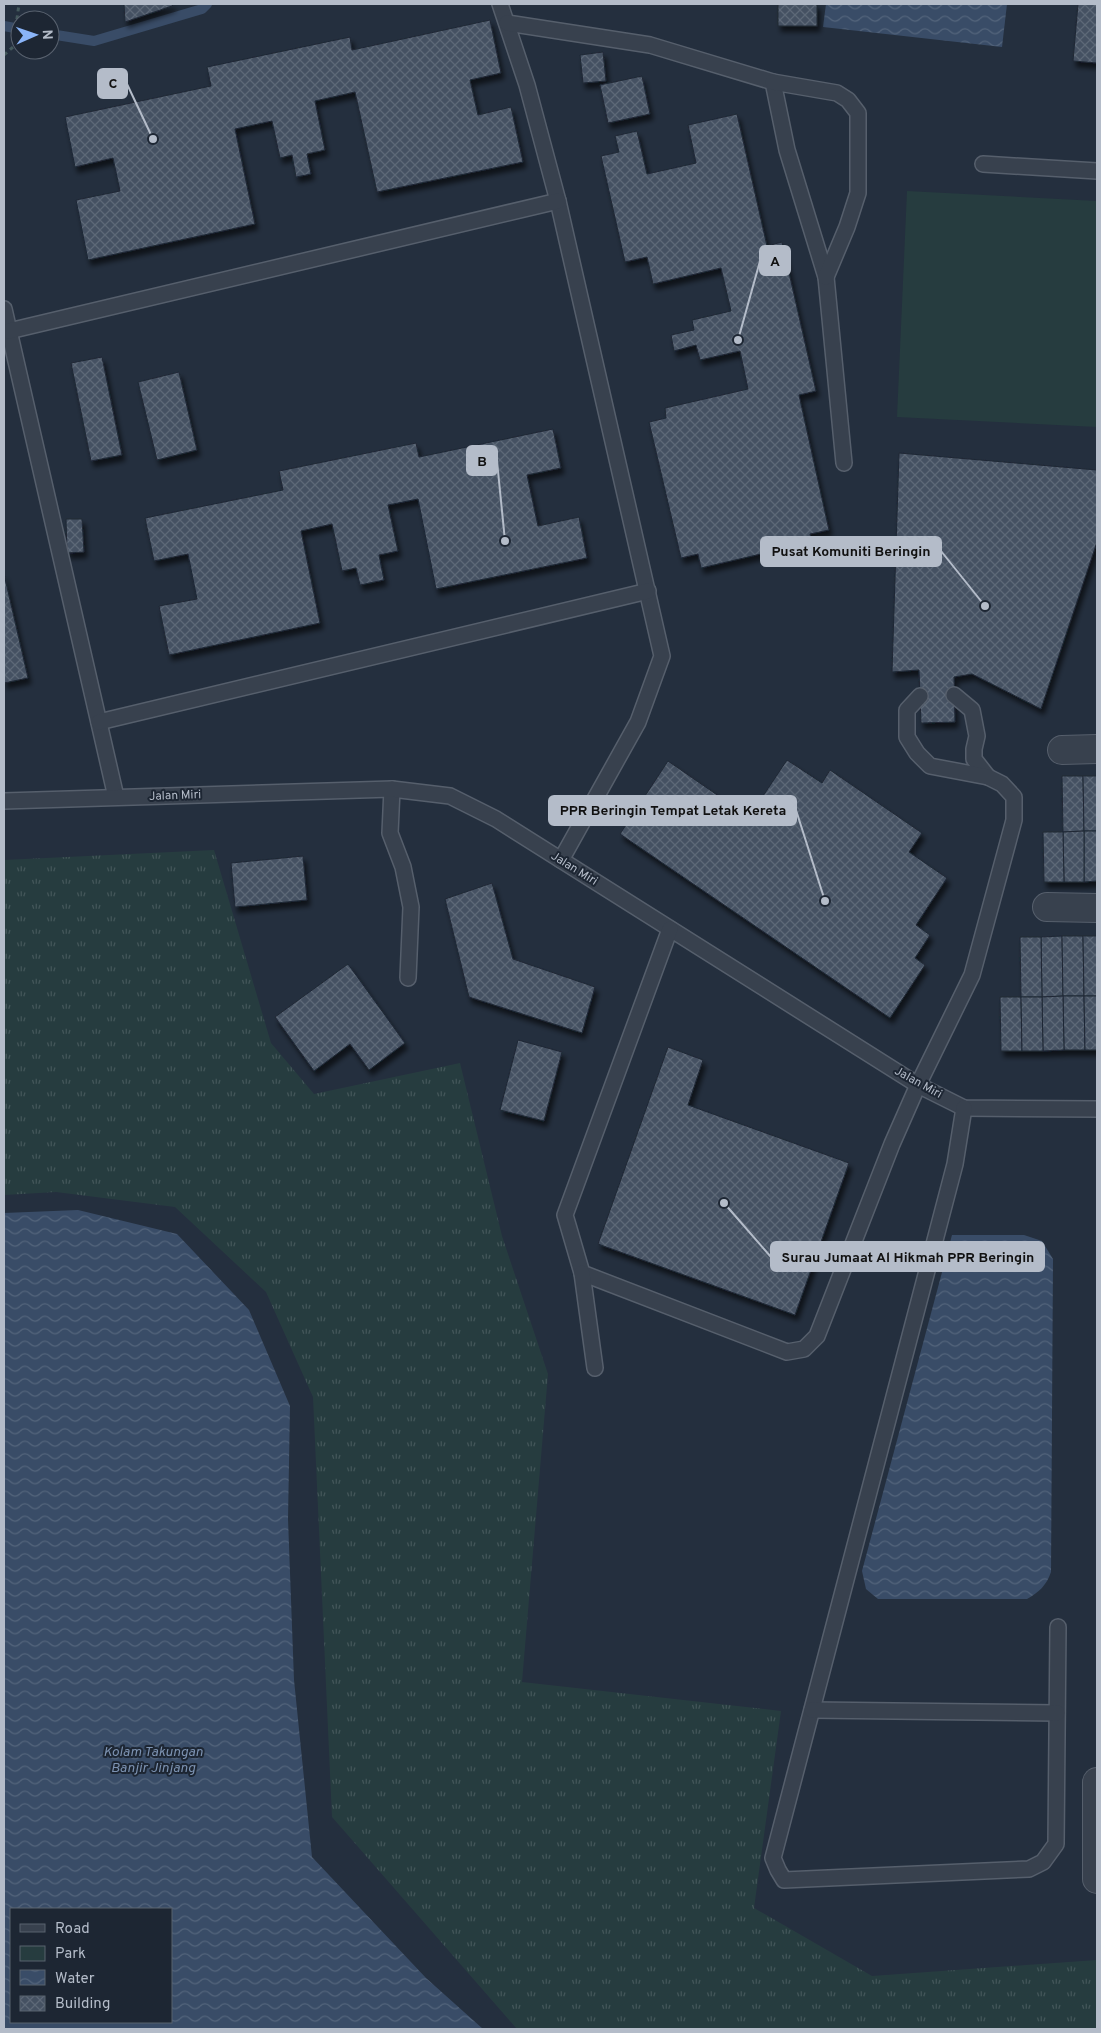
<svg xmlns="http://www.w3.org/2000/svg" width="1101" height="2033" viewBox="0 0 1101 2033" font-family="Overpass,sans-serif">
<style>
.grass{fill:url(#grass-tufts)}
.park{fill:#263c3f}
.water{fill:url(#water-waves);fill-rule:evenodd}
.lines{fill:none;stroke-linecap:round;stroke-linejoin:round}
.stream{stroke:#394c67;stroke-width:10}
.building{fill:url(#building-cross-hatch);stroke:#1f2835;filter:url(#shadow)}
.lane-casing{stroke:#565f6c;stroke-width:18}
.street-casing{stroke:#565f6c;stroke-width:30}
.path{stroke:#44595c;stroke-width:3;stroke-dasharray:4 4;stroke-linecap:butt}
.lane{stroke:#38414e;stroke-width:15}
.street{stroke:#38414e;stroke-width:28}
.labels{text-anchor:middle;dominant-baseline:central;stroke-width:4;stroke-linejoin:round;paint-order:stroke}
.street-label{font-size:12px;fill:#b4bcc9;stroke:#1d2633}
.water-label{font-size:14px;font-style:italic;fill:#7c92b1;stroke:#1d2633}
.leader{fill:none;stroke:#b4bcc9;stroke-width:2}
.callout-dot{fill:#b4bcc9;stroke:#1d2633;stroke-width:2}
.callout{fill:#b4bcc9;stroke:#b4bcc9;stroke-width:2}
.callout-label{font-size:14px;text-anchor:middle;font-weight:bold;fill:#111}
</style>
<defs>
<pattern id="grass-tufts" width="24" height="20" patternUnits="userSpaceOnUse" patternTransform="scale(1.25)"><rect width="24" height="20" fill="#263c3f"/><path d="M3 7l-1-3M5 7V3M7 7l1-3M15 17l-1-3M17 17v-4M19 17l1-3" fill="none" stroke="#435659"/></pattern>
<pattern id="water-waves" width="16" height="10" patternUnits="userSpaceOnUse" patternTransform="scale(1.25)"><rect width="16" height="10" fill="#394c67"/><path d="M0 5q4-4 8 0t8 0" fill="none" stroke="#53647b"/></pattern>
<pattern id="building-cross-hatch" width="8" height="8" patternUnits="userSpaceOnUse" patternTransform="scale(1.25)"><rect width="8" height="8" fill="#455162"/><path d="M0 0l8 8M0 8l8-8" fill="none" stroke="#5d6877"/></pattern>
<filter id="shadow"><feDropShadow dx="3" dy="5.5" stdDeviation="2.5" flood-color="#0009"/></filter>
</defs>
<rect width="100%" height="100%" fill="#242f3e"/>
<path class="grass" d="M 214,850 L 271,1043 L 314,1094 L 460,1063 L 502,1236 L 548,1374 L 522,1682 L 781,1711 L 754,1908 L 872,1976 L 1097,1960 L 1097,2029 L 517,2029 L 332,1817 L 313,1397 L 266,1292 L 175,1207 L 56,1192 L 4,1195 L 4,860 Z"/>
<path class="park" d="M 907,191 L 1097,201 L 1097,427 L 897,417 Z"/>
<g class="water">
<path d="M 826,4 L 1007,4 L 1002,47 L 823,27 Z"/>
<path d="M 78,1210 L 177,1234 L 249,1310 L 290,1406 L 288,1519 L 294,1680 L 312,1857 L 426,1978 L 483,2029 L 4,2029 L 4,1213 ZM 11,1909 L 171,1909 L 171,2022 L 11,2022 Z"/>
<path d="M 952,1235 L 1024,1235 L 1042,1241 L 1053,1259 L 1051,1572 C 1046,1586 1039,1592 1027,1599 L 878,1599 L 866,1589 L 862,1571 Z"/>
</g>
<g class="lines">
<g class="stream">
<path d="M 4,26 L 20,29"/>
<path d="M 50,34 L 94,41 L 202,9 L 207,4"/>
</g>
</g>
<g class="building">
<path d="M 124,4 L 174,4 L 172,6 L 125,22 Z"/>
<rect x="778" y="4" width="39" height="22"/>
<path d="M 1078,4 L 1097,4 L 1097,63 L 1073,61 Z"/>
<path d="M 490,20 L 501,73 L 470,80 L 478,115 L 511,107 L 523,162 L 377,192 L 355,92 L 315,101 L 325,150 L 307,154 L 311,174 L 296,177 L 292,155 L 280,158 L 272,121 L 235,129 L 255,224 L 88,260 L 76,200 L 120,191 L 113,158 L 75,167 L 65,117 L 211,86 L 207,67 L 350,37 L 352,50 Z"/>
<path d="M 603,52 L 606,81 L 583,83 L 580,55 Z"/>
<path d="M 642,76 L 650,114 L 608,123 L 600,85 Z"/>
<path d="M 737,114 L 767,246 L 782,242 L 816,391 L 799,395 L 829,530 L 810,534 L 812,542 L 701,568 L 698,554 L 681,558 L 649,422 L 666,418 L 665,408 L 748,389 L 740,351 L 700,360 L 696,345 L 674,351 L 671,335 L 694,330 L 692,320 L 731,311 L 721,268 L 653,284 L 647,257 L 625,262 L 601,156 L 619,152 L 615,136 L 637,131 L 647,174 L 696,163 L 688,125 Z"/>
<path d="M 102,357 L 122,455 L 91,461 L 71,363 Z"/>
<path d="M 179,372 L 197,450 L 157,460 L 138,382 Z"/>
<path d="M 553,429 L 561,468 L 527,475 L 538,526 L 579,517 L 587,558 L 436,589 L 418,499 L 388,505 L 398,551 L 379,555 L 384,580 L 360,585 L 356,568 L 342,571 L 332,524 L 301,531 L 320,623 L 169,655 L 159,606 L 197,599 L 188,554 L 154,561 L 145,518 L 283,490 L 279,471 L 416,443 L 419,457 Z"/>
<path d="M 899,453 L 1097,470 L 1097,542 L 1041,709 L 972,674 L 954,677 L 955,722 L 921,723 L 919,670 L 892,672 Z"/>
<path d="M 66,519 L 82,519 L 84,552 L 67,553 Z"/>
<path d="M 4,574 L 28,678 L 4,683 Z"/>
<path d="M 787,760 L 822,783 L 830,770 L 922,833 L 909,852 L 947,878 L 916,925 L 930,935 L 915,958 L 925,965 L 890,1018 L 620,834 L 668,761 L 749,817 Z"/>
<path d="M 1062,776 L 1083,776 L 1084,831 L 1063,832 Z"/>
<path d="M 1083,776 L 1097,776 L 1097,831 L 1084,831 Z"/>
<path d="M 1084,831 L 1097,831 L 1097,881 L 1084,882 Z"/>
<path d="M 1084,831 L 1084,882 L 1064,882 L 1063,832 Z"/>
<path d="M 1043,832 L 1063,832 L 1064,882 L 1044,882 Z"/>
<path d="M 303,856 L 307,900 L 235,907 L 231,863 Z"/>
<path d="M 492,883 L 513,959 L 595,987 L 582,1033 L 469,997 L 445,899 Z"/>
<path d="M 1062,936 L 1063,996 L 1042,997 L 1041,937 Z"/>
<path d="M 1062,936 L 1083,936 L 1084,996 L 1063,996 Z"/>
<path d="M 1083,936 L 1097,936 L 1097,996 L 1084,996 Z"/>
<path d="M 1020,937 L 1041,937 L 1042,997 L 1021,997 Z"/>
<path d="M 348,964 L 405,1043 L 369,1070 L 350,1044 L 314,1071 L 275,1017 Z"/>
<path d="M 1063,996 L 1084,996 L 1085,1050 L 1064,1050 Z"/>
<path d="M 1063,996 L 1064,1050 L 1043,1051 L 1042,997 Z"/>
<path d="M 1084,996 L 1097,996 L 1097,1050 L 1085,1050 Z"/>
<path d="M 1000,997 L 1021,997 L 1022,1051 L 1001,1051 Z"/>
<path d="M 1021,997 L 1042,997 L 1043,1051 L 1022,1051 Z"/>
<path d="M 518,1040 L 562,1052 L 544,1121 L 500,1110 Z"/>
<path d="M 668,1047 L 703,1060 L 688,1105 L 849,1163 L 795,1315 L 598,1244 Z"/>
</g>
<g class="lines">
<g class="lane-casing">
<g id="lane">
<path d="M 500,4 L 527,85 L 558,201 L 662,656 L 638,722 L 561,860"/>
<path d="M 507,23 L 650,45 L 773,82 L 787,150 L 826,277 L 844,463"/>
<path d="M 773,82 L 837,93 L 848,100 L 858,113 L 858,193 L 847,227 L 826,277"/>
<path d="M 983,164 L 1097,171"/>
<path d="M 4,309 L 116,797"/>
<path d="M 9,331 L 558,201"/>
<path d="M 954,695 L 972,710 L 977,736 L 974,749 L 974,759 L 988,777"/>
<path d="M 99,722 L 648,591"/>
<path d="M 392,789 L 390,833 L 403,867 L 411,907 L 408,978"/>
<path d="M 4,801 L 392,789 L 450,796 L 496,819 L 918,1085 L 964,1108 L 1097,1109"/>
<path d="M 670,929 L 565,1215 L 582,1273 L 787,1352 L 804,1349 L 817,1336 L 892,1144 L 918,1085 L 972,975 L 1014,820 L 1014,797 L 1002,784 L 988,777 L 930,766 L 917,753 L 907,737 L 907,710 L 920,696"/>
<path d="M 964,1108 L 955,1164 L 773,1858 L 778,1870 L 784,1880 L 1029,1869 L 1043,1862 L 1056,1844 L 1058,1627"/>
<path d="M 582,1273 L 595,1368"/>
<path d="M 812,1710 L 1057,1713"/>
</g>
</g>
<g class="street-casing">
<g id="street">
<path d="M 1062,750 L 1097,749"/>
<path d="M 1047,907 L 1097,908"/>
<path d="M 1097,1782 L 1097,1879"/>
</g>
</g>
<path class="path" d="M 4,55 L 13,47 L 19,4"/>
<use href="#lane" class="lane"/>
<use href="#street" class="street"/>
</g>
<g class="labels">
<g class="street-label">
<text transform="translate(175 796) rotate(-2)">Jalan Miri</text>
<text transform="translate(574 869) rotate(32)">Jalan Miri</text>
<text transform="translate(918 1083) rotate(29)">Jalan Miri</text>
</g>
<g class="water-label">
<text x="153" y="1752">Kolam Takungan<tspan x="153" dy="16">Banjir Jinjang</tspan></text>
</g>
</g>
<path class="leader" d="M153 139L127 84M738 340L760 261M505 541L497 461M985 606L941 551M825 901L796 810M724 1203L771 1257"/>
<g class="callout-dot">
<circle cx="153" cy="139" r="5"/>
<circle cx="738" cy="340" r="5"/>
<circle cx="505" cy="541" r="5"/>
<circle cx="985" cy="606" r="5"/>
<circle cx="825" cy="901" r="5"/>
<circle cx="724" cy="1203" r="5"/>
</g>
<g class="callout">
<rect x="98" y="69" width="29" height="29" rx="5"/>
<rect x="760" y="246" width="30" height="29" rx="5"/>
<rect x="467" y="446" width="30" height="29" rx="5"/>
<rect x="761" y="537" width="180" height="29" rx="5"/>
<rect x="549" y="796" width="247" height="29" rx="5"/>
<rect x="771" y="1242" width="273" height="29" rx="5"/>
</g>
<g class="callout-label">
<text x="113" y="88">C</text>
<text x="775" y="266">A</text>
<text x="482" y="466">B</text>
<text x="851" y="556">Pusat Komuniti Beringin</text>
<text x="673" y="815">PPR Beringin Tempat Letak Kereta</text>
<text x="908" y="1262">Surau Jumaat Al Hikmah PPR Beringin</text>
</g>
<rect width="1101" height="2033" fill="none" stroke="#b4bcc9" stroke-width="10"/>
<rect x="10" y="1908" width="162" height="115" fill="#1d2633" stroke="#59626f"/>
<rect x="20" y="1924" width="25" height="8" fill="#38414e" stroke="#59626f"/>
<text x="55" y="1933" font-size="15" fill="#b4bcc9">Road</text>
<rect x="20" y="1946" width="25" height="15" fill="#263c3f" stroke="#59626f"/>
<text x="55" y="1958" font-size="15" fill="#b4bcc9">Park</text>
<rect x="20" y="1970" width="25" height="15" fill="url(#water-waves)" stroke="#59626f"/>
<text x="55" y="1983" font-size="15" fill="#b4bcc9">Water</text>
<rect x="20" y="1996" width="25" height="15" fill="url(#building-cross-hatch)" stroke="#59626f"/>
<text x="55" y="2008" font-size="15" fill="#b4bcc9">Building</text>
<g transform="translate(35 35) rotate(88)"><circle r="24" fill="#1d2633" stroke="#59626f"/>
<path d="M0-4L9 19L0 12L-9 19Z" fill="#8ab4f8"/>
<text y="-8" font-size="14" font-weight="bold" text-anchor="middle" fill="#b4bcc9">N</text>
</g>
</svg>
